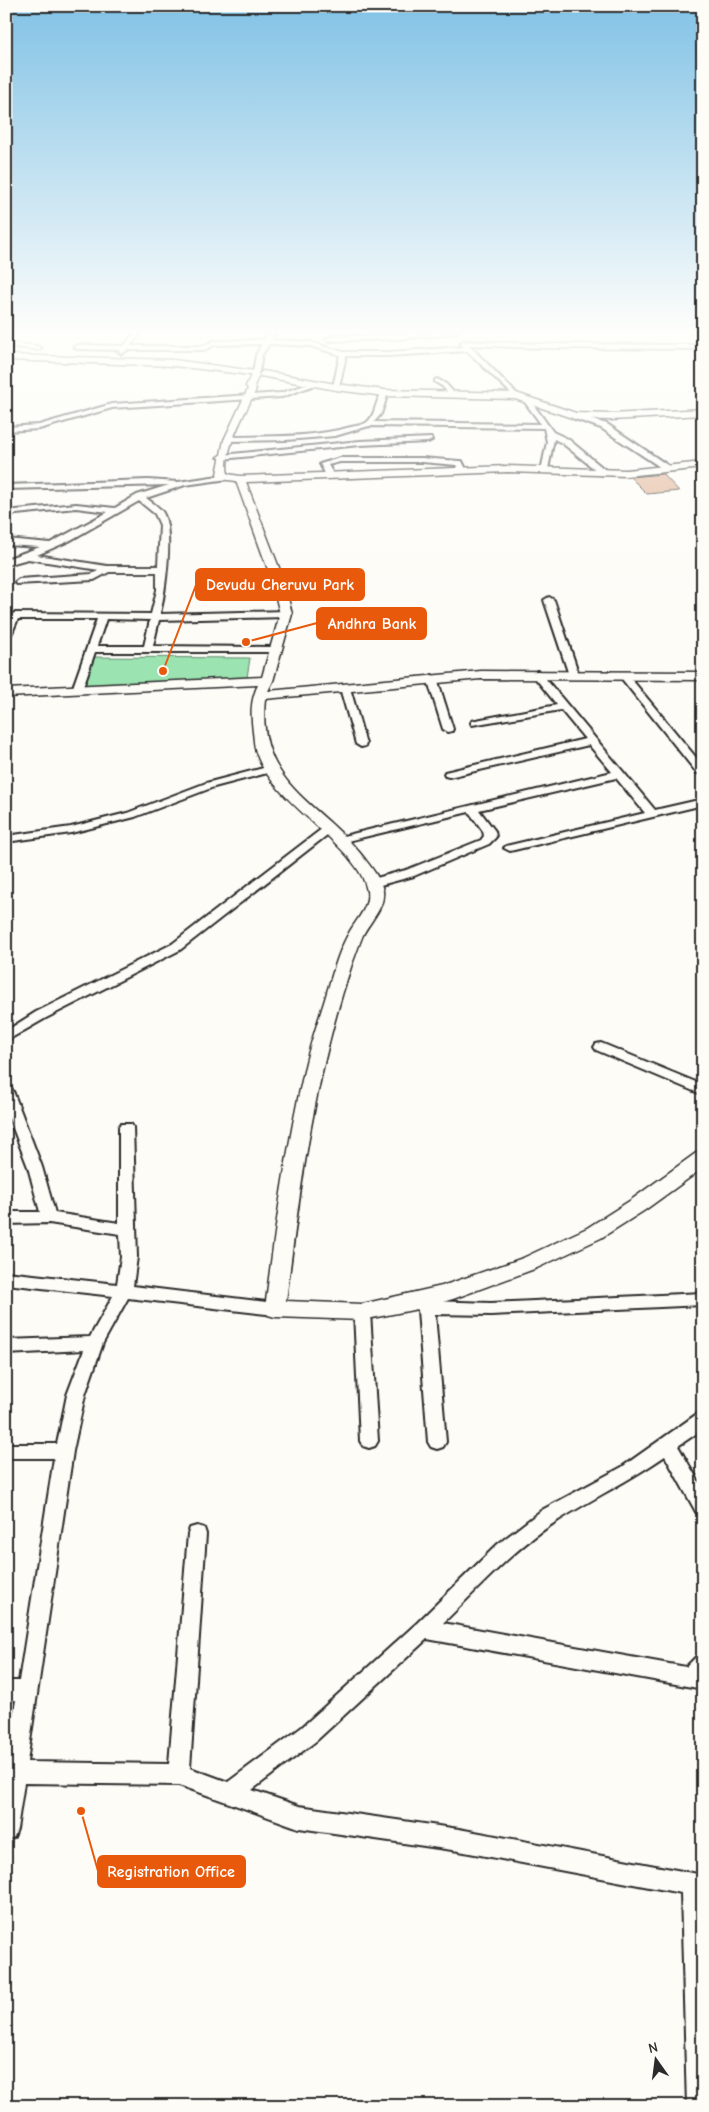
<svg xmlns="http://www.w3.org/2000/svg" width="709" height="2112" viewBox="0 0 709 2112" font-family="'Comic Neue',sans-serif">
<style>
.green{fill:#9be3b0;stroke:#63876e}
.building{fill:#dfaf91;stroke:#2b2b2b}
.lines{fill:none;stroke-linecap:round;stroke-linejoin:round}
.minor-casing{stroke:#2b2b2b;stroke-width:4}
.tertiary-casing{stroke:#2b2b2b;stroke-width:3}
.secondary-casing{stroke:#2b2b2b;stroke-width:4}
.minor{fill:#fdfcf7;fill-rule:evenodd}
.tertiary{fill:#fdfcf7;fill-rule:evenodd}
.secondary{fill:#fdfcf7;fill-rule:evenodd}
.leader{fill:none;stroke:#e8590c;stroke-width:2}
.callout-dot{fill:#e8590c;stroke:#fdfcf7;stroke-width:2}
.callout{fill:#e8590c;stroke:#e8590c;stroke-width:2}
.callout-label{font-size:16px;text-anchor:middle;font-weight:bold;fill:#fff}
</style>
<rect width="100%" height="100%" fill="#fdfcf7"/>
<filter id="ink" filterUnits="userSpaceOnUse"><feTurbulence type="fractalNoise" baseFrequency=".02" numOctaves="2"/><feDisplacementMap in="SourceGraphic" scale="10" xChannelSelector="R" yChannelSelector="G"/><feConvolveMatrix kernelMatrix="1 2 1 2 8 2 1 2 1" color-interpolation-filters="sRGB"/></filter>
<g filter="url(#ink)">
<path class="green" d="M 87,657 L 250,658 L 246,684 L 69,690 Z"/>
<path class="building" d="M 663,474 L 679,491 L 647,494 L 630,477 Z"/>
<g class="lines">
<g class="minor-casing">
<g id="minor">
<path d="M 137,329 L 144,329 L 130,346 L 204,346 L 213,341 L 264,340 L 271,329 L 277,329 L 271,340 L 310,342 L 343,352 L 389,352 L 464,347 L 460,343 L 463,341 L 541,344 L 703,345 L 703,349 L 541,348 L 469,345 L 518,395 L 519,396 L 516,398 L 467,351 L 389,356 L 346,356 L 339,387 L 336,389 L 333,387 L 340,355 L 310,346 L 269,344 L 262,355 L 259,372 L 256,374 L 253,372 L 256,355 L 262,344 L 214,345 L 205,350 L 127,350 L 122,354 L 119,352 L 120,350 L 77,349 L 74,347 L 77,345 L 124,346 Z"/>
<path d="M 455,331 L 456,332 L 453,334 L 396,339 L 329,341 L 326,339 L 329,337 Z"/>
<path d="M 437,379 L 446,384 L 455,394 L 455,396 L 451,396 L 442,386 L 435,382 L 435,380 Z"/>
<path d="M 315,382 L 320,383 L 282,397 L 112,408 L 39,429 L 6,431 L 6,427 L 39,425 L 112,404 L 281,393 Z"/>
<path d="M 385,391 L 388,393 L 381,414 L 374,422 L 541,424 L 524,401 L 530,400 L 553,432 L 568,439 L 609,473 L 602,475 L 562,443 L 554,439 L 548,469 L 541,471 L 547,442 L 544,428 L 369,426 L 335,436 L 286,440 L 229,441 L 225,439 L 229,437 C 269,436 312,438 351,427 C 355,426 362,425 366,423 C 377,416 375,396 385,391 Z"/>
<path d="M 701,391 L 703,391 L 703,397 L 698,393 Z"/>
<path d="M 572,414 L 607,424 L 673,469 L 666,471 L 601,428 L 572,418 Z"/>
<path d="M 431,438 L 432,440 L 428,442 L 360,445 L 222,459 L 218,457 L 222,455 L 360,441 Z"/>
<path d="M 340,458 L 422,458 L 459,461 L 462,461 L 467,471 L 460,473 L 456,465 L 422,462 L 340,462 L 328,465 L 334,475 L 327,477 L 320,464 Z"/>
<path d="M 225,475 L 228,475 L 228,479 L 185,485 L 146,498 C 151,502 160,507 163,513 C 174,532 165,593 160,614 L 286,611 L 291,614 L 286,617 L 159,620 L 153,646 L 276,647 L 279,648 L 279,652 L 95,652 L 82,690 L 77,693 L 72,690 L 97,619 L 18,619 L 11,635 L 6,638 L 6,625 L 12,614 L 15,613 L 151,614 L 157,590 L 157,572 L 109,572 L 94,580 L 16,584 L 15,582 L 19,579 L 92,574 L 99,570 L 28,559 L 6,565 L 6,559 L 40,547 L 6,545 L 6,539 L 50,543 L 108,512 L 76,508 L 6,515 L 6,511 L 76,504 L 115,508 L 137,495 L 169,485 L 6,489 L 6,485 L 148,480 L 178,482 ZM 139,501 L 155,514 L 160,525 L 158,566 L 107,566 L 37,555 L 69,541 ZM 106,619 L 150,620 L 144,646 L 97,646 Z"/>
<path d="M 549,597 L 554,600 L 579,675 L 577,677 L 571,677 L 569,675 L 544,600 Z"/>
<path d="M 537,671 L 540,672 L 655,810 L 703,799 L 703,805 L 510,851 L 504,848 L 506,846 L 645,813 L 616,778 L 479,810 L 495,831 L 496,837 L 489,844 L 414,876 L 373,887 L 369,886 L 367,883 L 369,880 L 406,870 L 481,840 L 484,836 L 483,831 L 469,812 L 339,843 L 333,840 L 335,838 L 612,772 L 589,745 L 449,777 L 445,776 L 444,774 L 445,772 L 585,739 L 561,710 L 472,725 L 471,723 L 472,721 L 476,720 L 557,705 L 532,674 Z"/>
<path d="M 625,674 L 628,675 L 703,766 L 703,774 L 697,773 L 622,679 L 622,675 Z"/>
<path d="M 432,675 L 437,678 L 453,729 L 452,731 L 448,732 L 443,729 L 427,678 Z"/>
<path d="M 345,685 L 350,688 L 366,744 L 365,746 L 361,747 L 356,744 L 340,688 Z"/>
<path d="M 271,766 L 275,767 L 276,769 L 275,771 L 214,787 L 135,817 L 71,833 L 6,842 L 6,836 L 71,827 L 127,813 L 206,783 Z"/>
<path d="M 327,827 L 331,828 L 333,830 L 331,832 L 180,950 L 46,1018 L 6,1041 L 6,1031 L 36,1012 L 172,944 L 323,828 Z"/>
<path d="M 601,1043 L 703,1085 L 703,1095 L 596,1050 L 594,1047 L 596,1044 Z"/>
<path d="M 6,1086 L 11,1088 L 13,1091 L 42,1167 L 55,1213 L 119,1223 L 119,1127 L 121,1124 L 131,1124 L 133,1127 L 137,1257 L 133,1286 L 275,1303 L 281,1305 L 283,1309 L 281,1313 L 275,1315 L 128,1298 L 103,1343 L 85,1395 L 73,1451 L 27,1762 L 169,1764 L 188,1534 L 190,1528 L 197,1526 L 204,1528 L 206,1534 L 190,1768 L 228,1782 L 302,1727 L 417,1623 L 498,1544 L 542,1510 L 622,1467 L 697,1414 L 703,1412 L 703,1429 L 678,1446 L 703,1489 L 703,1514 L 696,1512 L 665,1456 C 629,1481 593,1498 557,1521 C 514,1548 479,1588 443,1623 L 686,1667 L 696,1657 L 703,1655 L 703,1689 L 427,1639 L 316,1741 L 252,1790 L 299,1806 L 459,1829 L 703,1875 L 703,2106 L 687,2106 L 681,1893 L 459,1851 L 299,1828 L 179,1785 L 24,1783 L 17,1829 L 14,1837 L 6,1840 L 6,1759 L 16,1700 L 6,1701 L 6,1681 L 19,1681 L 54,1458 L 6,1458 L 6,1444 L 57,1444 L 67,1395 L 84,1350 L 6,1354 L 6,1340 L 90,1337 L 113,1296 L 6,1284 L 6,1272 L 117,1284 L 121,1257 L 120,1234 L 49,1223 L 6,1224 L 6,1212 L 40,1212 L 28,1167 L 6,1110 Z"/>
<path d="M 703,1293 L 703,1305 L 491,1315 L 435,1314 L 446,1442 L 443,1447 L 437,1449 L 431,1447 L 428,1442 L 418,1310 L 410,1301 L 412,1297 L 418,1295 L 429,1301 L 491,1303 Z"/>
<path d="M 362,1306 L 368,1308 L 370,1312 L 378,1441 L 375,1446 L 369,1448 L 363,1446 L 360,1441 L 354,1312 L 356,1308 Z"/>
</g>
</g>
<g class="tertiary-casing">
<g id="tertiary">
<path d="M 6,342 L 38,346 L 42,348 L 38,350 L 6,346 Z"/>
<path d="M 6,355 L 174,360 L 255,371 L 259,375 L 254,386 L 256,389 C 247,411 222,450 228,474 L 240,476 L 508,466 L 626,470 L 703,462 L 703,468 L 626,476 L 508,472 L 246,482 L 283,578 L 292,614 L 273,681 L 268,691 L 481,671 L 703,672 L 703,680 L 481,679 L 265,699 C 256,786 321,802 364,858 C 371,867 381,879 383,891 C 385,908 370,921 363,935 C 359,944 356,954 352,964 C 315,1073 300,1187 286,1301 L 362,1304 L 442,1286 L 523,1258 L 587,1228 L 631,1200 L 696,1153 L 703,1152 L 703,1168 L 645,1210 L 601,1238 L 537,1268 L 453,1299 L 418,1309 L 362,1320 L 275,1317 L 268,1315 L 265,1309 C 275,1229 286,1150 304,1071 C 309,1047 318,1022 325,999 C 332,976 338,951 350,931 C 357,919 370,906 367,891 C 361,848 275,805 257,755 C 254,748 254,740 253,732 C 251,715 250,701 258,685 L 6,697 L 6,689 L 262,677 L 280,614 L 271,578 L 236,481 L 221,479 L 217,474 L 224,440 L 248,389 L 246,386 L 251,375 L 174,366 L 6,360 Z"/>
<path d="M 263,371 L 336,384 L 385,390 L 516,393 L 576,413 L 611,414 L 703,409 L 703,415 L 611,420 L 575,419 L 515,399 L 385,396 L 336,390 L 260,376 L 259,374 Z"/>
</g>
</g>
<g class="secondary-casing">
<path id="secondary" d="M 698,329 L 703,329 L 703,333 Z"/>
</g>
<use href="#minor" class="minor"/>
<use href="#tertiary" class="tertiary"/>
<use href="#secondary" class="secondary"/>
</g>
</g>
<linearGradient id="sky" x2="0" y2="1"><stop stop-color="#81c2e6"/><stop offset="0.53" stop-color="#fefefb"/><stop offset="1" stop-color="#fefefb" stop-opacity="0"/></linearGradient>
<rect width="709" height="625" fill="url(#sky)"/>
<path class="leader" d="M163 671L196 585M246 642L317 623M81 1811L98 1871"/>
<g class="callout-dot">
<circle cx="163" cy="671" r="5"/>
<circle cx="246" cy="642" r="5"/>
<circle cx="81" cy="1811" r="5"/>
</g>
<g class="callout">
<rect x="196" y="569" width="168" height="31" rx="5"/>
<rect x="317" y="608" width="109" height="31" rx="5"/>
<rect x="98" y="1856" width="147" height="31" rx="5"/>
</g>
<g class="callout-label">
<text x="280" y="590">Devudu Cheruvu Park</text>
<text x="372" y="629">Andhra Bank</text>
<text x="171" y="1877">Registration Office</text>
</g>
<rect width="709" height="2112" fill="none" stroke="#fdfcf7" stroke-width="25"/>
<rect x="12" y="12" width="684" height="2087" fill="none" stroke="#2b2b2b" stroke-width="2" filter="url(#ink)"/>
<g transform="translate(656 2060) rotate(346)" stroke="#fdfcf7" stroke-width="4" paint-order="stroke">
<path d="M0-4L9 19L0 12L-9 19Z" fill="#2b2b2b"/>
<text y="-8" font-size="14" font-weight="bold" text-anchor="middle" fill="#2b2b2b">N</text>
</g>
</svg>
